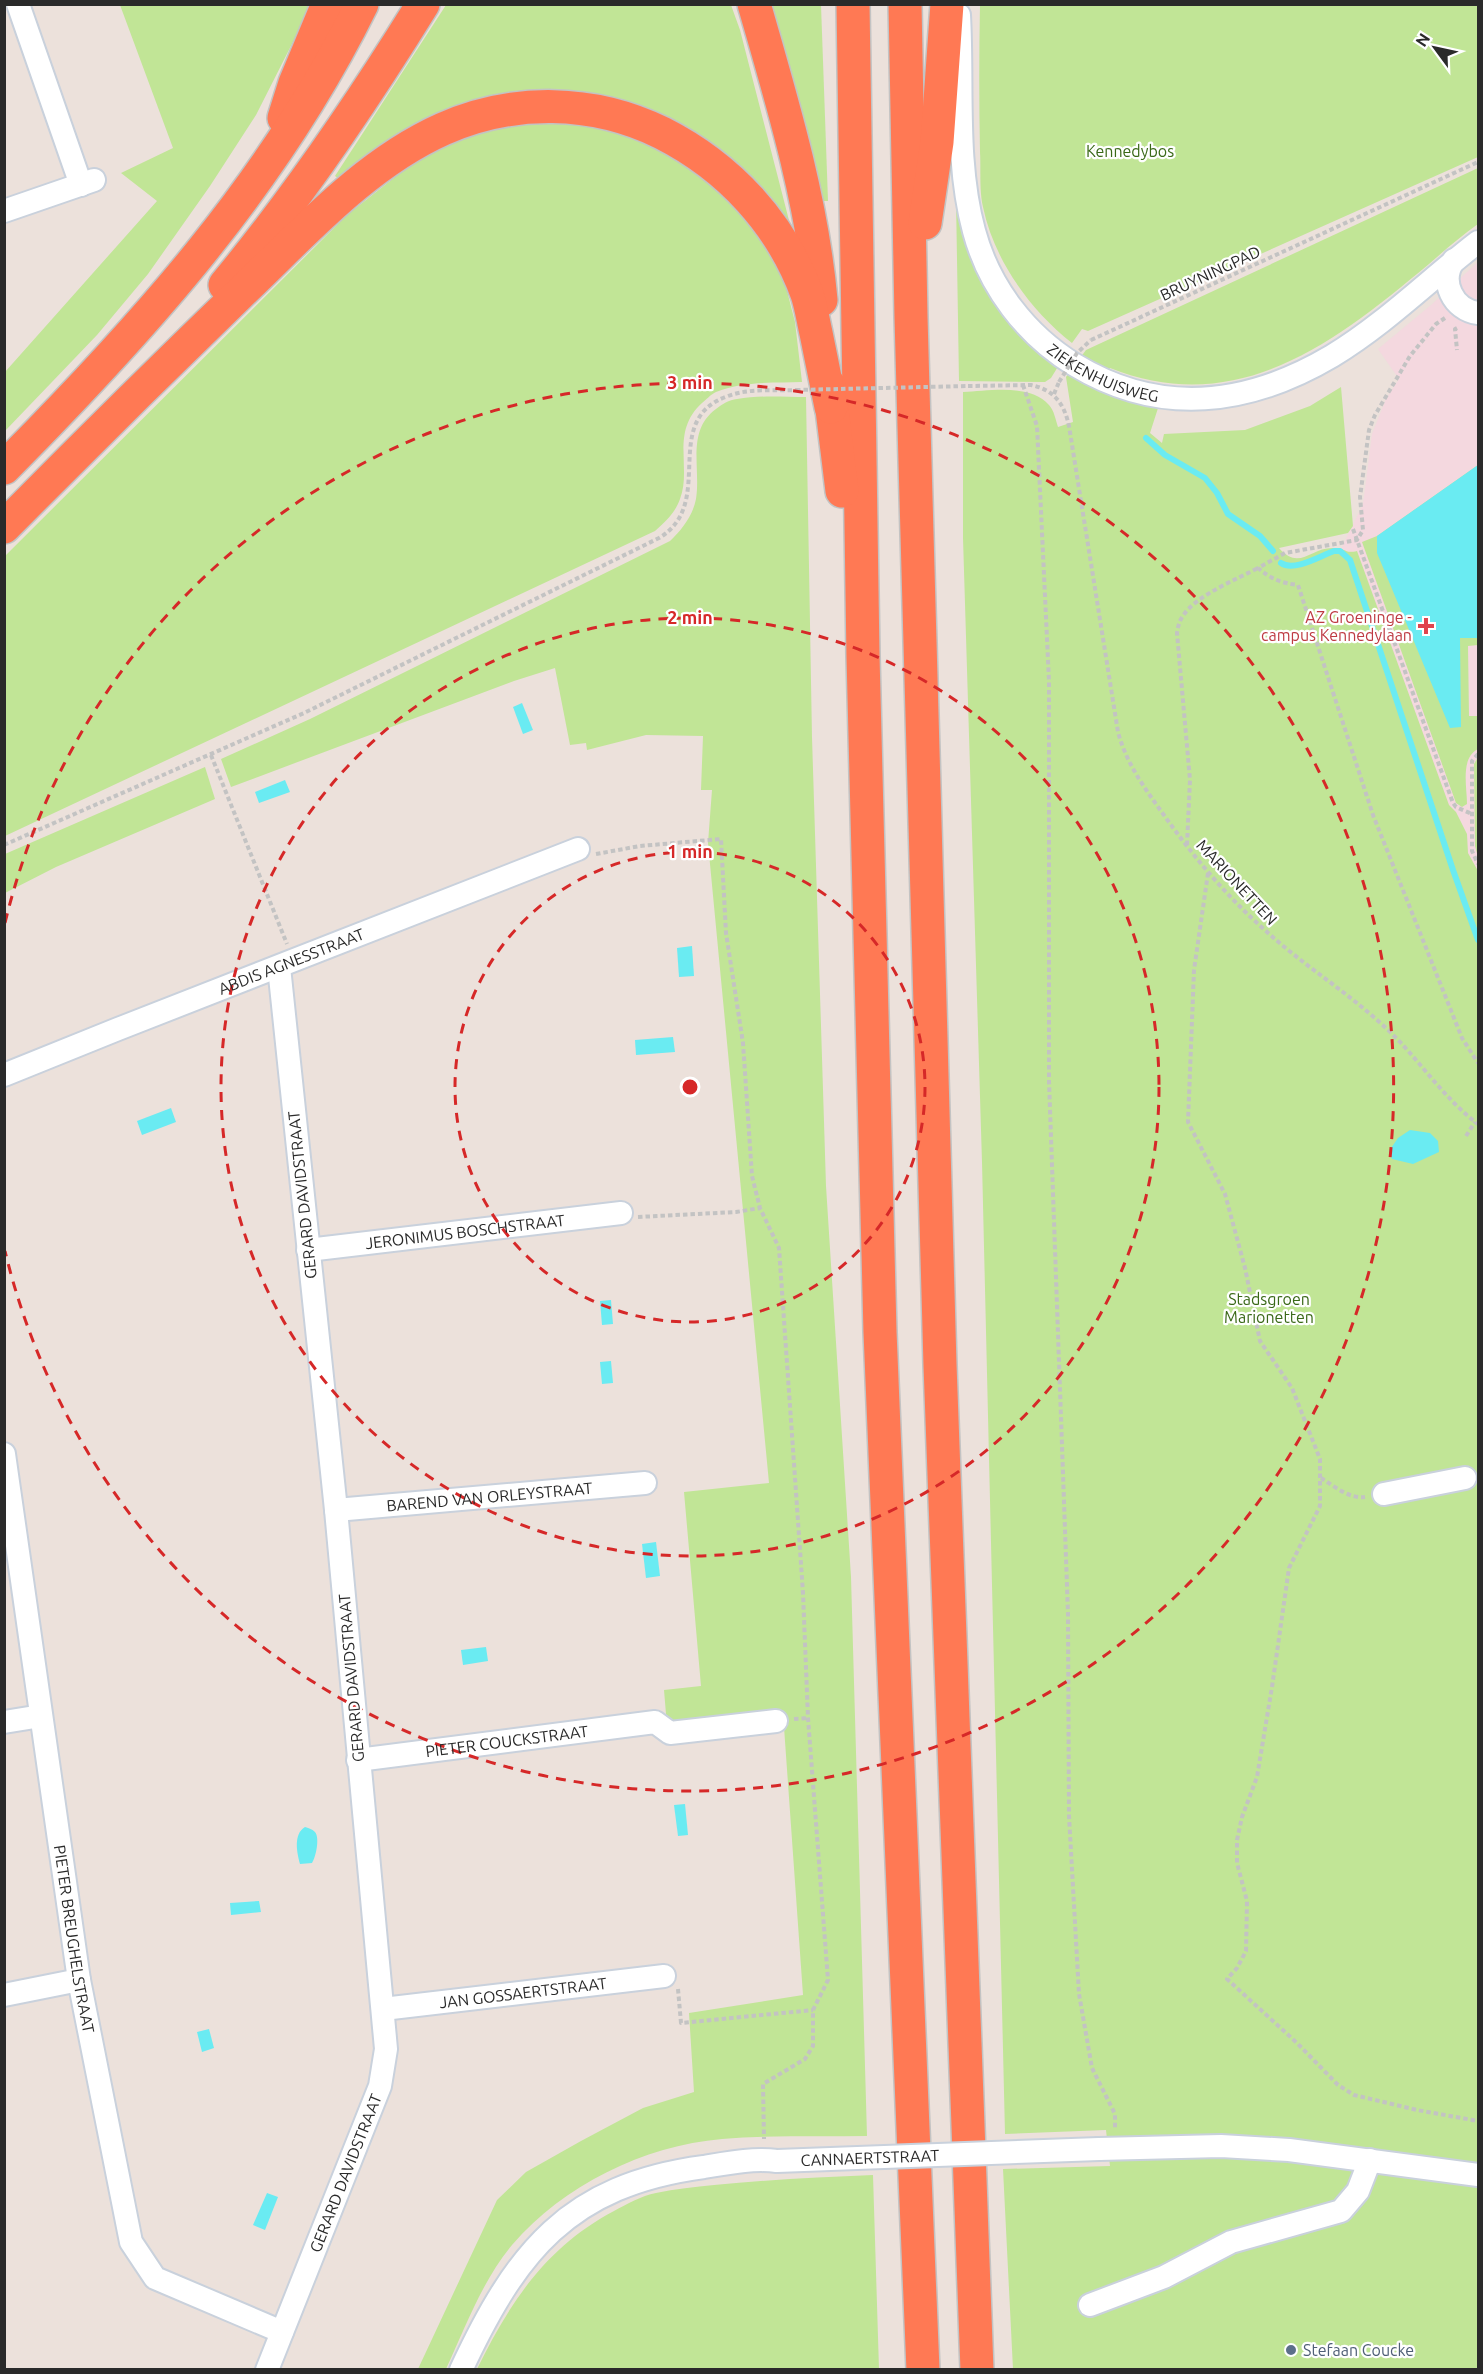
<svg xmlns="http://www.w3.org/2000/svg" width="1483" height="2374" viewBox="0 0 1483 2374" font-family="Ubuntu,sans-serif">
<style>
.medical{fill:#f4d8df}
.green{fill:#c1e596}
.water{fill:#6aebf2}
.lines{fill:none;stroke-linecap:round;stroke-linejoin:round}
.stream{stroke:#6aebf2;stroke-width:6}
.minor-casing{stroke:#c9d1dc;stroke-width:26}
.highway-casing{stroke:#c3c3c3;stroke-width:36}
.path{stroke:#c3c3c3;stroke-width:4;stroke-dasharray:4.5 3;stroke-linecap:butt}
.minor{stroke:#fff;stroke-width:22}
.highway{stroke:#ff7954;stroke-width:33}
.minor-bridge-casing{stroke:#c9d1dc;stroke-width:26;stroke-linecap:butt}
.path-bridge{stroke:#c3c3c3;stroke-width:4;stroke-dasharray:4.5 3;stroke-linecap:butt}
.minor-bridge{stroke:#fff;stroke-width:22}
.ring{fill:none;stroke:#d62828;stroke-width:3;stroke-dasharray:10 8}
.health-dot{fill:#e0444e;stroke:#fff;stroke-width:2}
.service-dot{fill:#5c6f8a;stroke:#fff;stroke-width:2}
.labels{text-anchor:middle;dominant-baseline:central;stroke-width:4.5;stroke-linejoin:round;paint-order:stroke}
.park-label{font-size:16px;fill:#3a6918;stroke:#fff}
.street-label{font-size:16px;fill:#2a2a2a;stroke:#fff}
.health-label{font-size:16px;fill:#be3a42;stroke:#fff;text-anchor:end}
.service-label{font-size:16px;fill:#4e5e75;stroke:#fff;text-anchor:start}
.centre{fill:#d62828;stroke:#fff;stroke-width:3}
.ring-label{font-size:18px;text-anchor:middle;font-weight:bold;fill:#d62828;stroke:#fff;stroke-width:4.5;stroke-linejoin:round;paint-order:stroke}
</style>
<rect width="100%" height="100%" fill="#ece1db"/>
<path class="medical" d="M 1478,262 L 1478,933 L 1347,553 L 1341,549 L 1363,504 L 1372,434 L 1386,399 L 1399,379 L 1378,349 L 1431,305 Z"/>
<g class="green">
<path d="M 120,5 L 309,5 L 294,40 L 256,115 L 210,186 L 148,274 L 97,335 L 5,431 L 5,372 L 157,201 L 121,173 L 173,148 Z"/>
<path d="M 446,5 L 731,5 L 740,30 L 792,232 L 579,93 L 343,182 L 335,176 Z"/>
<path d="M 770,5 L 821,5 L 828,201 L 820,201 Z"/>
<path d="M 980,5 L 1478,5 L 1478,157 L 1088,331 L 1082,329 L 1072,343 C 1030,310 994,260 983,207 C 979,190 981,169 980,152 C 979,103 979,54 980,5 Z"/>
<path d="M 546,119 L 611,127 L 672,154 L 728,197 L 749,221 L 777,264 L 786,287 L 795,322 L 802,382 C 774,383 742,381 716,392 C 711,394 706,400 702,403 C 670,432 692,468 680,499 C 675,513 666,521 655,531 L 5,836 L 5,556 L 347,215 L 423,155 L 481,130 Z"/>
<path d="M 1478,168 L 1478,224 C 1461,236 1445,250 1429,264 C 1334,343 1238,419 1110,368 L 1101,387 L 1159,405 L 1150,433 L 1162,443 L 1164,434 L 1245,430 L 1310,406 L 1341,387 L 1353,526 L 1348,533 L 1279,548 C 1300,572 1311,546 1335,548 C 1346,548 1344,554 1357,551 L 1449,805 L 1456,812 L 1467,834 L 1468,853 L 1478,871 L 1478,2369 L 1013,2369 L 1003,2169 L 1110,2166 L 1106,2130 L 1005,2134 L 982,1162 L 963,538 L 963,392 C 989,391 1030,383 1049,405 C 1054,410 1056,421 1058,427 L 1073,422 L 1066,377 L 1086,350 Z"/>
<path d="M 956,198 L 964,215 L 1059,365 L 1051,378 L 1045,382 L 959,381 Z"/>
<path d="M 806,397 L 812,737 L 826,1186 L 851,1577 L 867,2136 C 819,2137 770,2135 722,2139 C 643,2146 564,2185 512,2245 C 482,2281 465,2328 446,2369 L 418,2369 L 497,2200 L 526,2172 L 581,2141 L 643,2108 L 694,2092 L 689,2013 L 803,1995 L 783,1713 L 667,1726 L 664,1690 L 701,1686 L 684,1492 L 769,1483 L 708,843 L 712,790 L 701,790 L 703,736 L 646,735 L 587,750 L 586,743 L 570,745 L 555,668 L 514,681 L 231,787 L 221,759 L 310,719 L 670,541 C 682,530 693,515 696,499 C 701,468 686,431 716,409 C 722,404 729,400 737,399 C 759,395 784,397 806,397 Z"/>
<path d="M 1478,465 L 1457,638 L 1478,638 L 1478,645 L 1468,646 L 1469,716 L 1478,716 L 1478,749 C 1460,758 1467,787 1467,804 L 1462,807 L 1456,803 L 1362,542 L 1377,536 Z"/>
<path d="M 1478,757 L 1478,857 L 1475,846 L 1474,764 Z"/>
<path d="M 205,767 L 215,799 L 56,867 L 5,893 L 5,854 Z"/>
<path d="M 873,2175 L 879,2369 L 477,2369 C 510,2302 546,2247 614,2211 C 627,2204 641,2196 656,2193 C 675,2189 695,2187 714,2185 C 767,2180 820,2177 873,2175 Z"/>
</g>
<g class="water">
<path d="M 1478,465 L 1478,638 L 1460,638 L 1461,727 L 1450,728 L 1377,553 L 1377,536 Z"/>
<path d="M 522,703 L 533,730 L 523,734 L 513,707 Z"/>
<path d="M 285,780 L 290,792 L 259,803 L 255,792 Z"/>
<path d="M 692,946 L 694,976 L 679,977 L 677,948 Z"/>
<path d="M 673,1037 L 675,1052 L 636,1055 L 635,1040 Z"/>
<path d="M 171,1108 L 176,1122 L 142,1135 L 137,1121 Z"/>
<path d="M 1410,1130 L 1430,1133 L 1438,1141 L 1439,1152 L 1413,1164 L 1392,1159 L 1389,1151 L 1398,1138 Z"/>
<path d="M 611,1300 L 613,1324 L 602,1325 L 600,1301 Z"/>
<path d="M 611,1361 L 613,1383 L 602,1384 L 600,1362 Z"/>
<path d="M 656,1542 L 660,1576 L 646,1578 L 642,1544 Z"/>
<path d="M 486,1647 L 488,1661 L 463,1665 L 461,1650 Z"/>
<path d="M 685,1804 L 688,1835 L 678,1836 L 674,1805 Z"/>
<path d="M 305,1827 C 308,1828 312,1829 315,1832 C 320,1838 316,1857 312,1863 L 300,1864 C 297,1853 293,1834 305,1827 Z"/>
<path d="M 259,1901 L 261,1912 L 231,1915 L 230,1903 Z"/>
<path d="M 209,2029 L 214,2048 L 202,2052 L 197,2032 Z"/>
<path d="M 267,2193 L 278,2197 L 265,2230 L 253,2225 Z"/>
</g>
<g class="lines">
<g class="stream">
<path d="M 1146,438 L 1165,455 L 1205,478 L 1217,493 L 1228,514 L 1260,536 L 1273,551"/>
<path d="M 1281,563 C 1294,572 1320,556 1334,551 L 1340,551 L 1350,560 L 1453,870 L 1478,940"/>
</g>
<g class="minor-casing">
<g id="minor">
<path d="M 18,4 L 81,185"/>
<path id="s1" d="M 959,15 C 963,86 955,161 974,231 C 989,287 1026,335 1075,365 C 1161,417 1249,405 1332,356 C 1385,324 1430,279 1478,242"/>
<path d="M 4,211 L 94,180"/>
<path d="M 1454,260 C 1439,281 1453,310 1478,313"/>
<path id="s2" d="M 4,1075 L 118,1029 L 578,849"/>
<path id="s3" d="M 308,1250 L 621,1213"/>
<path id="s4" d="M 4,1454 L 79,1980 L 131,2242 L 155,2278 L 282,2332"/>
<path d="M 1384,1494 L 1465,1478"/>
<path id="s5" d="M 336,1510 L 645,1483"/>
<path d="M 4,1722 L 41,1716"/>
<path id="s6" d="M 358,1760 L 655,1722 L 670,1733 L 776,1721"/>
<path d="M 4,1995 L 79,1980"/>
<path id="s7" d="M 383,2009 L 664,1976"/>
<path d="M 1099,2149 L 1221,2146 L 1289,2150 L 1478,2175"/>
<path d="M 1090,2305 L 1164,2277 L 1231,2242 L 1341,2211 L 1358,2191 L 1370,2160"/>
<path id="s8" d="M 267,2370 L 380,2086 L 386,2049 L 336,1510 L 279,967"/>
<path d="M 461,2370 C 516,2252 568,2185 704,2167 C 728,2163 752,2158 777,2161"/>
</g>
</g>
<g class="highway-casing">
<g id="highway">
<path d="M 754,4 C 782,101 812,200 821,300"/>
<path d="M 853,4 L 863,656 L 880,1332 L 923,2370"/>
<path d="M 905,4 L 911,317 L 940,1365 L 977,2370"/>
<path d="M 284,118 L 295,83 L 328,4"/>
<path d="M 925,223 L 937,142 L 947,4"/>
<path d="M 225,285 C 298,197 363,101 423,4"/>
<path d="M 829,385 L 842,491"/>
<path d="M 4,468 C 143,328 274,183 362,4"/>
<path d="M 4,527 C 86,444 169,362 253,281 C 310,226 369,162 443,129 C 513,98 593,99 662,133 C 729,167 781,223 807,294 C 811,306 813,320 816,333 C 821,358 826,383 831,407"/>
</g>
</g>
<g class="path">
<path d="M 1445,318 L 1436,324 L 1410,356 L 1375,415 L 1369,430 L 1360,497 L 1363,530 L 1357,540 L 1285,553 L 1258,568 C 1271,579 1281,583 1298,585 L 1373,815 L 1462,1038 L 1478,1063"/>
<path d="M 1457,328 L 1455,329 L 1457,350"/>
<path d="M 1091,340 L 1478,162"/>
<path d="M 1023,385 L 1037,426 L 1049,681 L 1049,1081 L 1068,1614 L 1069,1816 L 1079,1994 L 1092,2068 L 1115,2114 L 1115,2128"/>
<path d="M 968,386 L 1031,385 C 1054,390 1064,403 1069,426 L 1118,732 C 1126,762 1143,786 1161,811 C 1192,855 1226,896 1266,931 C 1304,966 1349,993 1387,1029 C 1419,1059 1443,1098 1478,1124"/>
<path d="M 1054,394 L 1059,382"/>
<path d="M 1353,529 L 1453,803 L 1456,807 L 1472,814"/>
<path d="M 1478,754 L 1472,761 L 1472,851 L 1478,864"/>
<path d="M 211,755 L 287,944"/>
<path d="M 4,845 L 304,713 L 659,538 C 718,503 658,420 728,396 C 749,388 774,391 796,390"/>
<path d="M 1187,845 L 1190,780 L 1177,633 C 1178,627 1179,621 1183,616 C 1195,596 1237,579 1258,568"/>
<path d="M 596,854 L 640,846 L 721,839 L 726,933 L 743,1043 L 752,1176 L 760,1208 L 779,1248 L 803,1593 L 808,1718 L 828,1980 L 813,2010 L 813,2046 L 805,2059 L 763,2084 L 764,2139"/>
<path d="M 1208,873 L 1194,970 L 1188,1122 L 1225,1194 L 1245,1268 L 1260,1341 L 1292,1388 L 1320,1459 L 1320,1506 L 1289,1568 L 1272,1687 L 1257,1777 L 1242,1817 L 1237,1840 L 1237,1863 L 1247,1901 L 1246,1951 L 1237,1968 L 1227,1979 L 1297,2043 L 1338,2085 L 1354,2095 L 1417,2110 L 1478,2121"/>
<path d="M 1466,1136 L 1475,1122"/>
<path d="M 638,1217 L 736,1212 L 760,1208"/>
<path d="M 1321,1478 C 1334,1486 1349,1499 1365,1497"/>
<path d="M 794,1719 L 808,1718"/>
<path d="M 678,1989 L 681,2023 L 813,2010"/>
</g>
<use href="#minor" class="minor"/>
<use href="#highway" class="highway"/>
<g class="minor-bridge-casing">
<g id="minor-bridge">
<path id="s9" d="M 777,2161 L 1099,2149"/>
</g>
</g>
<g class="path-bridge">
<path d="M 1059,382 L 1077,353 L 1091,340"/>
<path d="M 796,390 L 968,386"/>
</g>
<use href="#minor-bridge" class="minor-bridge"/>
</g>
<g class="ring">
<circle cx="690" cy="1087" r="235"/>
<circle cx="690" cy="1087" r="469"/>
<path d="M5 923A704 704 0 1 1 5 1251"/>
</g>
<path class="health-dot" d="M1423 617h6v6h6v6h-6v6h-6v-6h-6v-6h6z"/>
<circle class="service-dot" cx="1291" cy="2350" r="6"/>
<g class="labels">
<g class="park-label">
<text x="1130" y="151">Kennedybos</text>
<text x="1269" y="1299">Stadsgroen<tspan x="1269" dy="18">Marionetten</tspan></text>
</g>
<g class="street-label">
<text transform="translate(1210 273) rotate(-25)">BRUYNINGPAD</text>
<text stroke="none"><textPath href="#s1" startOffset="418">ZIEKENHUISWEG</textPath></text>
<text transform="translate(1237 882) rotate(47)">MARIONETTEN</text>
<text stroke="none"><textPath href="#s2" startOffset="309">ABDIS AGNESSTRAAT</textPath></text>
<text transform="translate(302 1195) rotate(-96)">GERARD DAVIDSTRAAT</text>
<text stroke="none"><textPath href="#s3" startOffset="158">JERONIMUS BOSCHSTRAAT</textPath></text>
<text stroke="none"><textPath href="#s5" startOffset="154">BAREND VAN ORLEYSTRAAT</textPath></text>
<text transform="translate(351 1678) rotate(-95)">GERARD DAVIDSTRAAT</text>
<text stroke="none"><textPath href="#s6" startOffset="150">PIETER COUCKSTRAAT</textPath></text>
<text stroke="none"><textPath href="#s4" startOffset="490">PIETER BREUGHELSTRAAT</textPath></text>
<text stroke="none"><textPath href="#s7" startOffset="141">JAN GOSSAERTSTRAAT</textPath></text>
<text stroke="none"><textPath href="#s9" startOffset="93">CANNAERTSTRAAT</textPath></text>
<text stroke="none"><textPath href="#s8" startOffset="212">GERARD DAVIDSTRAAT</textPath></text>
</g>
<g class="health-label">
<text x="1412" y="617">AZ Groeninge -<tspan x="1412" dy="18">campus Kennedylaan</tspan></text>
</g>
<g class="service-label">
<text x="1303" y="2350">Stefaan Coucke</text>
</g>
</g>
<circle cx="690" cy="1087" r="9" class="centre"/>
<g class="ring-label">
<text x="690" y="389">3 min</text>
<text x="690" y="624">2 min</text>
<text x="690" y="858">1 min</text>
</g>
<rect width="1483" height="2374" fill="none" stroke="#2a2a2a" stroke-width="12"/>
<g transform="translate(1435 48) rotate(303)" stroke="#ffffff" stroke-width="4.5" paint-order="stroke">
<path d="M0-4.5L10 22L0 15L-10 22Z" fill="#2a2a2a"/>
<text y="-9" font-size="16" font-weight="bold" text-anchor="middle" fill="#2a2a2a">N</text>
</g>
</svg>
